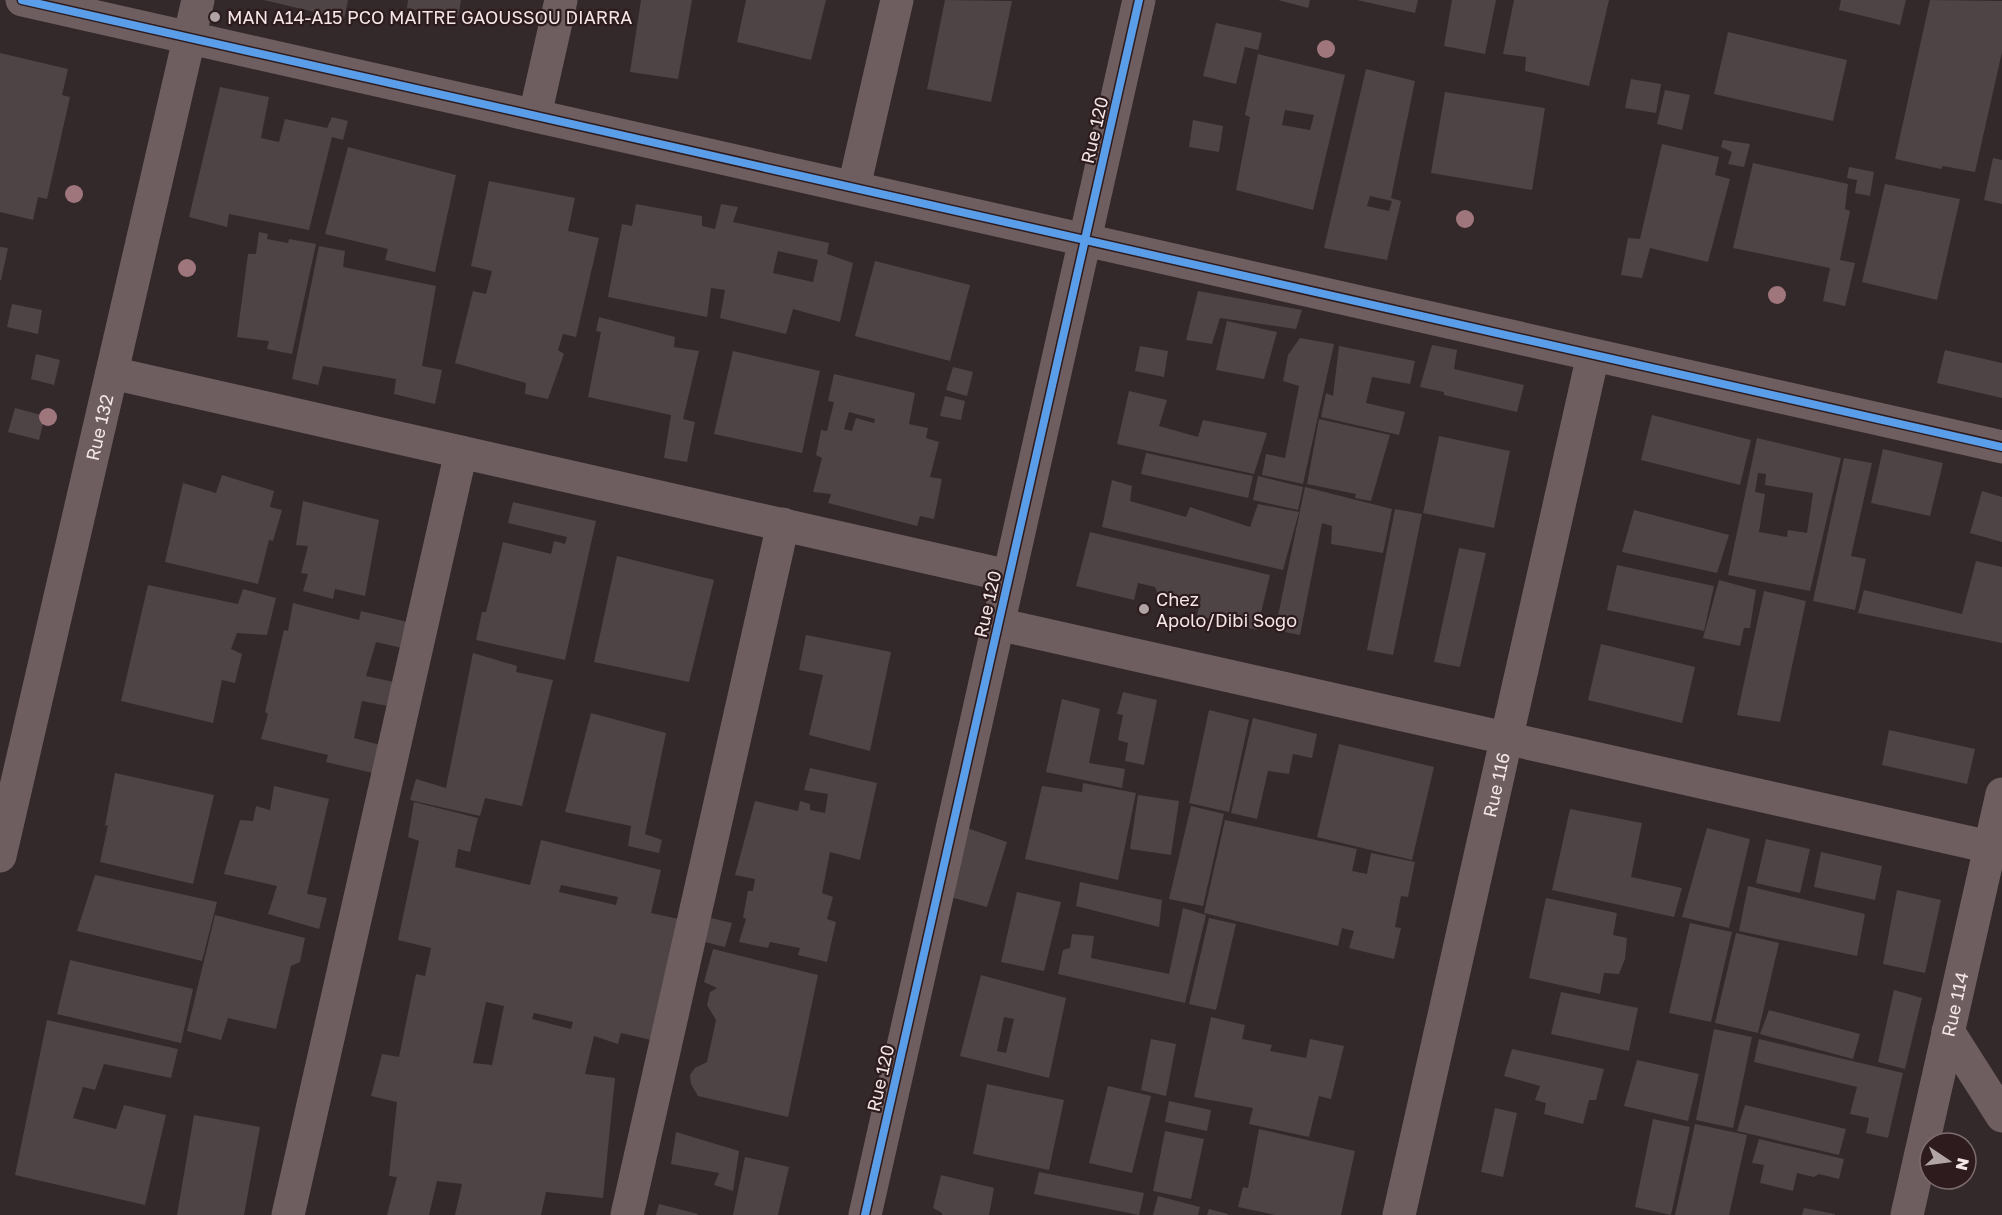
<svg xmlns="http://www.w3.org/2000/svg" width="2002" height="1215" viewBox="0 0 2002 1215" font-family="'Golos Text',sans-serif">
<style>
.building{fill:#4e4446;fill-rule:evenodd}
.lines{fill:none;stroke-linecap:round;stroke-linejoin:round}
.street{stroke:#6e5e60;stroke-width:33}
.cycleway-casing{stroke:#2d1b1e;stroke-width:11}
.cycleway{stroke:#5a9eea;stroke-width:8}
.tree{fill:#9f767c}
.poi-dot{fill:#b0a4a5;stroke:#2d1b1e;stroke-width:2}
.labels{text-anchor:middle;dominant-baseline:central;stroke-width:4.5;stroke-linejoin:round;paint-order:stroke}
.poi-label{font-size:18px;fill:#f3e6e7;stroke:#2d1b1e;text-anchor:start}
.street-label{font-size:18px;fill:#f3e6e7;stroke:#2d1b1e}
</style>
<rect width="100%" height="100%" fill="#33282a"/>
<g class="building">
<path d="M 264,0 L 348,0 L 344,19 Z"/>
<path d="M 408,0 L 461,0 L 458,18 L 407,8 Z"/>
<path d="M 641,0 L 692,0 L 678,79 L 630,72 Z"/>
<path d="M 746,0 L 826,0 L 811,60 L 737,42 Z"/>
<path d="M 945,0 L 1012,1 L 991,102 L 927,89 Z"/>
<path d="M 1278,0 L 1310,0 L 1308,8 Z"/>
<path d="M 1357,0 L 1418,0 L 1415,13 Z"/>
<path d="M 1452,0 L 1496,0 L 1485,54 L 1444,46 Z"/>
<path d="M 1514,0 L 1609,0 L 1589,86 L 1525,71 L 1526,57 L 1503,54 Z"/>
<path d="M 1841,0 L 1906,0 L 1900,25 L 1839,10 Z"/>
<path d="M 1930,0 L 2002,1 L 2002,52 L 1975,172 L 1943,166 L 1941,169 L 1895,159 Z"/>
<path d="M 1216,23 L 1262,33 L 1258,50 L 1245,47 L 1236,84 L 1203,76 Z"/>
<path d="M 1728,32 L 1847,60 L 1833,121 L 1714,94 Z"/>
<path d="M 0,53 L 68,69 L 62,95 L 70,97 L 47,199 L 38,197 L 33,220 L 0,212 Z"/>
<path d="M 1258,54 L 1345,75 L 1313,210 L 1236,190 L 1250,117 L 1245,115 ZM 1285,110 L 1314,115 L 1310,130 L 1282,125 Z"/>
<path d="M 1366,69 L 1415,81 L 1391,198 L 1401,201 L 1387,260 L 1324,248 ZM 1370,196 L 1392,201 L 1389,211 L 1367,206 Z"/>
<path d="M 1631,79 L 1661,84 L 1656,113 L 1625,108 Z"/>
<path d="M 220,87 L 269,97 L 261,138 L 279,142 L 285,119 L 327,128 L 332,117 L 348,121 L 343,140 L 332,137 L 309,230 L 229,214 L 227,227 L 189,217 Z"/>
<path d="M 1665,90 L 1690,95 L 1682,130 L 1657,124 Z"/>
<path d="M 1445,92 L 1545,108 L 1532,190 L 1431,173 Z"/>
<path d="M 1193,120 L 1223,126 L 1219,152 L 1189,147 Z"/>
<path d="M 1723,140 L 1750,144 L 1744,167 L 1728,164 L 1732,152 L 1721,147 Z"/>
<path d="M 1662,144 L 1719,157 L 1715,175 L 1730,179 L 1708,262 L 1650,248 L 1642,278 L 1621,275 L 1628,238 L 1640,239 Z"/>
<path d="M 348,147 L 456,175 L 435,272 L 385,260 L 388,249 L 325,234 Z"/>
<path d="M 1993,158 L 2002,160 L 2002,204 L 1984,200 Z"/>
<path d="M 1753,163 L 1848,184 L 1845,209 L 1850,211 L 1840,260 L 1855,263 L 1845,306 L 1823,301 L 1830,268 L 1733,248 Z"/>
<path d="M 1849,167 L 1874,172 L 1870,196 L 1855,193 L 1857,180 L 1847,178 Z"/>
<path d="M 489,181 L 575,198 L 568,231 L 599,238 L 576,337 L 563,334 L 558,350 L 564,354 L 548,399 L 525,394 L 526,383 L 455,363 L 473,291 L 486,294 L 492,271 L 471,266 Z"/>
<path d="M 1885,184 L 1960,199 L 1937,300 L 1862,282 Z"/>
<path d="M 636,204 L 702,216 L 702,226 L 715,229 L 721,204 L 738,207 L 733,222 L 829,243 L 827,254 L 853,263 L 840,322 L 793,309 L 786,334 L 720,318 L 725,290 L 711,288 L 707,317 L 608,297 L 622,224 L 632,226 ZM 778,251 L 818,260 L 813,282 L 773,273 Z"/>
<path d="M 259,232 L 268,234 L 267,239 L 288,243 L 289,239 L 316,244 L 292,354 L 267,349 L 269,341 L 237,337 L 248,254 L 256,254 Z"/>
<path d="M 319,246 L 345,251 L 343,267 L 436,286 L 422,366 L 442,370 L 435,404 L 394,394 L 396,379 L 323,366 L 318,385 L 292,379 Z"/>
<path d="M 0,247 L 8,248 L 1,280 L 0,280 Z"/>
<path d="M 875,261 L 970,285 L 950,361 L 855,336 Z"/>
<path d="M 1198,291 L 1302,310 L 1296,329 L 1220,318 L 1212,344 L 1186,340 Z"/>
<path d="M 12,304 L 42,310 L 38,334 L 7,327 Z"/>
<path d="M 599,317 L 675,337 L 674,347 L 699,351 L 683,419 L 695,422 L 687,462 L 664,458 L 671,415 L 588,397 L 601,332 L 596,331 Z"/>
<path d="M 1227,321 L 1277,332 L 1264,379 L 1216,370 Z"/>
<path d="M 1300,338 L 1334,344 L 1303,484 L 1262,475 L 1266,454 L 1285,458 L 1299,386 L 1283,381 L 1288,355 Z"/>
<path d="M 1432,345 L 1457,350 L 1454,369 L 1524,385 L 1517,412 L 1444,395 L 1444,392 L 1420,387 Z"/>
<path d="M 1140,346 L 1168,351 L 1164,377 L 1135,371 Z"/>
<path d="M 1339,346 L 1415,361 L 1410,384 L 1372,377 L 1366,403 L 1405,412 L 1399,435 L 1321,417 L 1326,393 L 1333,396 Z"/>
<path d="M 1945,350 L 2002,363 L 2002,398 L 1937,383 Z"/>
<path d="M 733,351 L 820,371 L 802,453 L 714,434 Z"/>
<path d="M 36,354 L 60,360 L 54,385 L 31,379 Z"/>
<path d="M 953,367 L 973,372 L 967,396 L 946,390 Z"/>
<path d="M 834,374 L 915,393 L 909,424 L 928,428 L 926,438 L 939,442 L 930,477 L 942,479 L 934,519 L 920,516 L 917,526 L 828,503 L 831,494 L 813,492 L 822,458 L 816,455 L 821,430 L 827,431 L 834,402 L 828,401 ZM 849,412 L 875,419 L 874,423 L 856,418 L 852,431 L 844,429 Z"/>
<path d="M 1129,391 L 1167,400 L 1159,426 L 1198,437 L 1203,420 L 1267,433 L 1254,474 L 1117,444 Z"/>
<path d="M 945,396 L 965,401 L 961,420 L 940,416 Z"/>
<path d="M 15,408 L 45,416 L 39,440 L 8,432 Z"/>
<path d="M 1652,415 L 1751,440 L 1740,485 L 1641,460 Z"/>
<path d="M 1319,419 L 1390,435 L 1371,501 L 1355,498 L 1356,494 L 1307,484 Z"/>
<path d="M 1439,436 L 1510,451 L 1494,528 L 1423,513 Z"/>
<path d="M 1757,438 L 1841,458 L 1810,591 L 1728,575 ZM 1758,473 L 1766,474 L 1765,485 L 1813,493 L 1807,533 L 1788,530 L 1787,537 L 1759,532 L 1765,494 L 1755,492 Z"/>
<path d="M 1883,449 L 1943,463 L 1930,516 L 1871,503 Z"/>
<path d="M 1146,453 L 1253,476 L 1248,498 L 1141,474 Z"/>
<path d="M 1844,458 L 1872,463 L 1851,556 L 1866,559 L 1855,610 L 1813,601 Z"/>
<path d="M 222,475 L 274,491 L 270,507 L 282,510 L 273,541 L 269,540 L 258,584 L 165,562 L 183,483 L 216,493 Z"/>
<path d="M 1258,476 L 1303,487 L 1298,510 L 1253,500 Z"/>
<path d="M 1112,480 L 1132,486 L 1130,501 L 1186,517 L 1190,507 L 1250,527 L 1258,504 L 1299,512 L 1283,570 L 1102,527 Z"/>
<path d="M 1305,487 L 1392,509 L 1383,553 L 1331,544 L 1332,526 L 1322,523 L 1300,635 L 1275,630 Z"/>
<path d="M 1982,491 L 2002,497 L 2002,542 L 1970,533 Z"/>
<path d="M 303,501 L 379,520 L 365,596 L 335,589 L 333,599 L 303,591 L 308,574 L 301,573 L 308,546 L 296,545 Z"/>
<path d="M 513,502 L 596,521 L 565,660 L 476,640 L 482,612 L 486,612 L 503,542 L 551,554 L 554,541 L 565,544 L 567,537 L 508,523 Z"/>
<path d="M 1395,509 L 1422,514 L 1393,655 L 1367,650 Z"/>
<path d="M 1634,510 L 1729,535 L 1717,573 L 1622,552 Z"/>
<path d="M 1090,532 L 1270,575 L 1257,630 L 1197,616 L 1201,598 L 1190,596 L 1180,600 L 1158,594 L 1155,587 L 1138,583 L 1134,600 L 1076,586 Z"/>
<path d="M 1459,548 L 1486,553 L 1460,667 L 1434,662 Z"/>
<path d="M 617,556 L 714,580 L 689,682 L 594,662 Z"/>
<path d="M 1976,561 L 2002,567 L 2002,643 L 1858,613 L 1864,590 L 1962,614 Z"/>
<path d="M 1617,565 L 1714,586 L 1704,631 L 1607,610 Z"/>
<path d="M 1719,580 L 1756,590 L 1750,628 L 1744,628 L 1740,646 L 1703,638 Z"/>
<path d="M 148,585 L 238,604 L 243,589 L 276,598 L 267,635 L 237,633 L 231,649 L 242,654 L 235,683 L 222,680 L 213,723 L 121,701 Z"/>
<path d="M 1764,591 L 1806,601 L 1780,722 L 1737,715 Z"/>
<path d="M 293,603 L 359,620 L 361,611 L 412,623 L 406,649 L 376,642 L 366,676 L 394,682 L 388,706 L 362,701 L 354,738 L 384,746 L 377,774 L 326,762 L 328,755 L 261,739 L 268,714 L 265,712 L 284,630 L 288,631 Z"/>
<path d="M 806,635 L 891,652 L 870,751 L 809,735 L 823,675 L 799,670 Z"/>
<path d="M 1601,644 L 1695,667 L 1682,723 L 1588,700 Z"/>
<path d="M 473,653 L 517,666 L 516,672 L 553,680 L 522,806 L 485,798 L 480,816 L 410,800 L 416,779 L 446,788 Z"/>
<path d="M 1123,692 L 1157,700 L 1144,765 L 1125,761 L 1128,743 L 1118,740 L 1123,715 L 1117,714 Z"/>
<path d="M 1062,699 L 1100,709 L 1089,763 L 1125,769 L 1122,788 L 1046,772 Z"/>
<path d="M 1209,710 L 1249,720 L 1229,812 L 1189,803 Z"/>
<path d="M 591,713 L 666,733 L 645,834 L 662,840 L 659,853 L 628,846 L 631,826 L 565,812 Z"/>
<path d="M 1253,718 L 1317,734 L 1312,758 L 1293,754 L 1289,774 L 1268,771 L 1257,819 L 1231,813 Z"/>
<path d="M 1889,730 L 1975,749 L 1967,784 L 1882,765 Z"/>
<path d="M 1339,744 L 1434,767 L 1412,860 L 1317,837 Z"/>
<path d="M 810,768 L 877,783 L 860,860 L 830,852 L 822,893 L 833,897 L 827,919 L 836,922 L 827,962 L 798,955 L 800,948 L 770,942 L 768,948 L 739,942 L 746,919 L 743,917 L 748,891 L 753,891 L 755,879 L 735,875 L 755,801 L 798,811 L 800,801 L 810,804 L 810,810 L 825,813 L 828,794 L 804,790 Z"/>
<path d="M 115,773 L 214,795 L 193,884 L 100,862 L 108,825 L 105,826 Z"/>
<path d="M 1083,783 L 1136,793 L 1118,880 L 1025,859 L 1042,786 L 1082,792 Z"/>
<path d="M 274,786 L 329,799 L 307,894 L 327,898 L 319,929 L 268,914 L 277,886 L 224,874 L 240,820 L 253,821 L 256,806 L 270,810 Z"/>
<path d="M 1138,795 L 1179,801 L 1171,855 L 1130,849 Z"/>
<path d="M 414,802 L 478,818 L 470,852 L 458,849 L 455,867 L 530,885 L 541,840 L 661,870 L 651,913 L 679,919 L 651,1040 L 621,1033 L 618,1044 L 594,1036 L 585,1074 L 615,1078 L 603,1198 L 546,1192 L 541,1215 L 455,1215 L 462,1184 L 437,1181 L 429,1215 L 387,1215 L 397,1177 L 389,1176 L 397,1102 L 371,1096 L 382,1054 L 399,1057 L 416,974 L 425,976 L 431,948 L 398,940 L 419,841 L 408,837 ZM 561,885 L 618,897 L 616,905 L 559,892 ZM 486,1002 L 504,1006 L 492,1065 L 473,1063 ZM 534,1013 L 573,1022 L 571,1029 L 532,1019 Z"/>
<path d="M 1191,806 L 1224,814 L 1203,906 L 1169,899 Z"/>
<path d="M 1570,809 L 1642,823 L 1631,877 L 1682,888 L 1674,917 L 1552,890 Z"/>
<path d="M 1225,820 L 1357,849 L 1352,871 L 1367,874 L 1371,853 L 1415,862 L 1408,897 L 1401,896 L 1395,927 L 1401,928 L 1394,959 L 1349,948 L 1354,931 L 1342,928 L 1338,946 L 1204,913 Z"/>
<path d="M 956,824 L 1007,842 L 987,907 L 939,894 Z"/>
<path d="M 1707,828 L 1750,839 L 1729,928 L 1682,917 Z"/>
<path d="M 1766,839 L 1810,849 L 1800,893 L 1756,883 Z"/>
<path d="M 1821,852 L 1882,866 L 1875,900 L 1814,887 Z"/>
<path d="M 95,875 L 217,902 L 202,961 L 77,931 Z"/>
<path d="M 1080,882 L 1162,900 L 1159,927 L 1076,906 Z"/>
<path d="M 1748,886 L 1865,914 L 1857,956 L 1739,931 Z"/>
<path d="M 1897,890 L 1941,900 L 1925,973 L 1883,964 Z"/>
<path d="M 1017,892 L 1061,902 L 1044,971 L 1001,962 Z"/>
<path d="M 1546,898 L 1617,913 L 1613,935 L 1627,938 L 1625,959 L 1619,974 L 1604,973 L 1600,994 L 1529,978 Z"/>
<path d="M 1183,908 L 1206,915 L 1185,1003 L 1058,974 L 1063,950 L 1070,948 L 1072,934 L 1094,936 L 1091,958 L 1169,974 Z"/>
<path d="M 215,915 L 305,938 L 300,962 L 291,966 L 276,1029 L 228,1018 L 221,1040 L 187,1031 Z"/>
<path d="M 711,918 L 732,923 L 725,947 L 705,942 Z"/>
<path d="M 1209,918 L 1236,924 L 1216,1010 L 1189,1004 Z"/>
<path d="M 1690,923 L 1732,932 L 1711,1022 L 1669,1013 Z"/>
<path d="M 1736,933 L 1779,943 L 1758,1033 L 1715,1023 Z"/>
<path d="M 713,949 L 818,975 L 788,1117 L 698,1096 L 691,1084 L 690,1075 L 695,1068 L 707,1062 L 716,1020 L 707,1005 L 710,992 L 717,988 L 704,982 Z"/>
<path d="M 70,960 L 193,989 L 181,1043 L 57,1014 Z"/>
<path d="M 981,975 L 1066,998 L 1049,1078 L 960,1056 ZM 1004,1017 L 1014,1019 L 1006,1053 L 997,1051 Z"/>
<path d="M 1894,990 L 1922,998 L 1905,1069 L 1878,1062 Z"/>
<path d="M 1561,992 L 1638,1008 L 1629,1051 L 1551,1034 Z"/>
<path d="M 1769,1010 L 1860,1034 L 1853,1059 L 1760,1034 Z"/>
<path d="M 1211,1017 L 1245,1025 L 1242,1039 L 1272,1045 L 1270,1051 L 1306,1058 L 1310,1039 L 1344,1046 L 1331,1099 L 1319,1096 L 1309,1137 L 1249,1124 L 1253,1108 L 1194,1097 Z"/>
<path d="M 47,1020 L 178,1049 L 171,1078 L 104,1064 L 95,1090 L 83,1087 L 73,1118 L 116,1129 L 124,1105 L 166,1115 L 145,1205 L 15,1175 Z"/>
<path d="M 1714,1029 L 1752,1037 L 1733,1128 L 1696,1120 Z"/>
<path d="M 1151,1039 L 1176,1044 L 1166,1096 L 1141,1090 Z"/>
<path d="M 1759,1039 L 1903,1073 L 1888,1138 L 1866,1133 L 1869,1118 L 1850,1114 L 1857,1087 L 1754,1062 Z"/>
<path d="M 1512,1049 L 1604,1069 L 1596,1100 L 1589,1100 L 1583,1124 L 1544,1114 L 1546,1103 L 1535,1100 L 1540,1086 L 1504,1076 Z"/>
<path d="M 1637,1060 L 1699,1074 L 1688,1121 L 1624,1106 Z"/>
<path d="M 987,1084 L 1064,1100 L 1049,1170 L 973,1154 Z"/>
<path d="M 1108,1086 L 1151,1096 L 1132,1173 L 1089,1163 Z"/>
<path d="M 1169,1101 L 1211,1110 L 1207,1131 L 1165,1122 Z"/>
<path d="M 1745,1105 L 1846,1129 L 1839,1155 L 1737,1131 Z"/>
<path d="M 1495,1108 L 1517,1113 L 1503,1177 L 1481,1172 Z"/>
<path d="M 194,1115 L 260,1127 L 244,1215 L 177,1215 Z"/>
<path d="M 1653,1119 L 1690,1127 L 1671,1215 L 1635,1207 Z"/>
<path d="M 1695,1124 L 1747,1135 L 1729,1215 L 1675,1215 Z"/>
<path d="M 1259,1129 L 1355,1151 L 1341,1215 L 1275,1215 L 1238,1207 L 1243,1187 L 1248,1188 Z"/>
<path d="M 1165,1131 L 1204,1139 L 1191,1199 L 1153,1191 Z"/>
<path d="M 676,1132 L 739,1151 L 733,1191 L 714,1185 L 719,1173 L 671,1164 Z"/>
<path d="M 1759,1139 L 1844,1159 L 1839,1179 L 1819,1174 L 1814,1177 L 1797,1173 L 1793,1191 L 1760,1183 L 1764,1165 L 1752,1163 Z"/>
<path d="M 745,1157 L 789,1167 L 778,1215 L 733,1215 Z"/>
<path d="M 1039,1172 L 1144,1193 L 1139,1215 L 1034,1194 Z"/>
<path d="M 941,1175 L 994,1188 L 989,1215 L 942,1215 L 942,1213 L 933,1208 Z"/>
<path d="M 1158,1196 L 1200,1207 L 1198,1215 L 1153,1215 Z"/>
<path d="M 659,1204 L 698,1214 L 698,1215 L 656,1215 Z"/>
<path d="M 1804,1208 L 1835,1214 L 1835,1215 L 1802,1215 Z"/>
<path d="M 1209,1209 L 1228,1214 L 1228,1215 L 1207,1215 Z"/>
</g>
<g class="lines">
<g class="street">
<path d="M 22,0 L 2002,447"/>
<path d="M 535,115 L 561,0"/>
<path d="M 854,187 L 897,0"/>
<path d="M 112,373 L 1009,576"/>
<path d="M 998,624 L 1990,847"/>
<path id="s1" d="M 0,856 L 198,0"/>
<path d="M 1948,1031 L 2002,1116"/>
<path d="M 288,1215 L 461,452"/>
<path d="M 627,1215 L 783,524"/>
<path d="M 865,1215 L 1139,0"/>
<path id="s2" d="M 1399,1215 L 1593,355"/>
<path id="s3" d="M 1907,1215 L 2002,794"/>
</g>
<g class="cycleway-casing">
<g id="cycleway">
<path d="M 22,0 L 2002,447"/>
<path d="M 865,1215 L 1139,0"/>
</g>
</g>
<use href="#cycleway" class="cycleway"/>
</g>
<g class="tree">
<circle cx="1326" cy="49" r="9"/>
<circle cx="74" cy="194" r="9"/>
<circle cx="1465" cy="219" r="9"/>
<circle cx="187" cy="268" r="9"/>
<circle cx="1777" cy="295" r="9"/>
<circle cx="48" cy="417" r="9"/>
</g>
<g class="poi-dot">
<circle cx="215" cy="17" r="6"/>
<circle cx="1144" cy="609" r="6"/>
</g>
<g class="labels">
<g class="poi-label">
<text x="227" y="17">MAN A14-A15 PCO MAITRE GAOUSSOU DIARRA</text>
<text x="1156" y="599">Chez<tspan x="1156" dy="21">Apolo/Dibi Sogo</tspan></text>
</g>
<g class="street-label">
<text transform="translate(1094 130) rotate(-77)">Rue 120</text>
<text stroke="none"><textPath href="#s1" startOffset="440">Rue 132</textPath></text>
<text transform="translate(987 604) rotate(-77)">Rue 120</text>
<text stroke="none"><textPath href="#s2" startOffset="441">Rue 116</textPath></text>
<text stroke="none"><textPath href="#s3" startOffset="216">Rue 114</textPath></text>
<text transform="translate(880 1078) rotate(-77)">Rue 120</text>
</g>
</g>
<g transform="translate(1948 1161) rotate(103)"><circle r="28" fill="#2d1b1e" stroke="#7c6c6e" stroke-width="1.5"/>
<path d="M0-4.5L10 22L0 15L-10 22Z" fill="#b0a4a5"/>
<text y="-9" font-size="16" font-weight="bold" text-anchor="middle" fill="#f3e6e7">N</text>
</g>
</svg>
